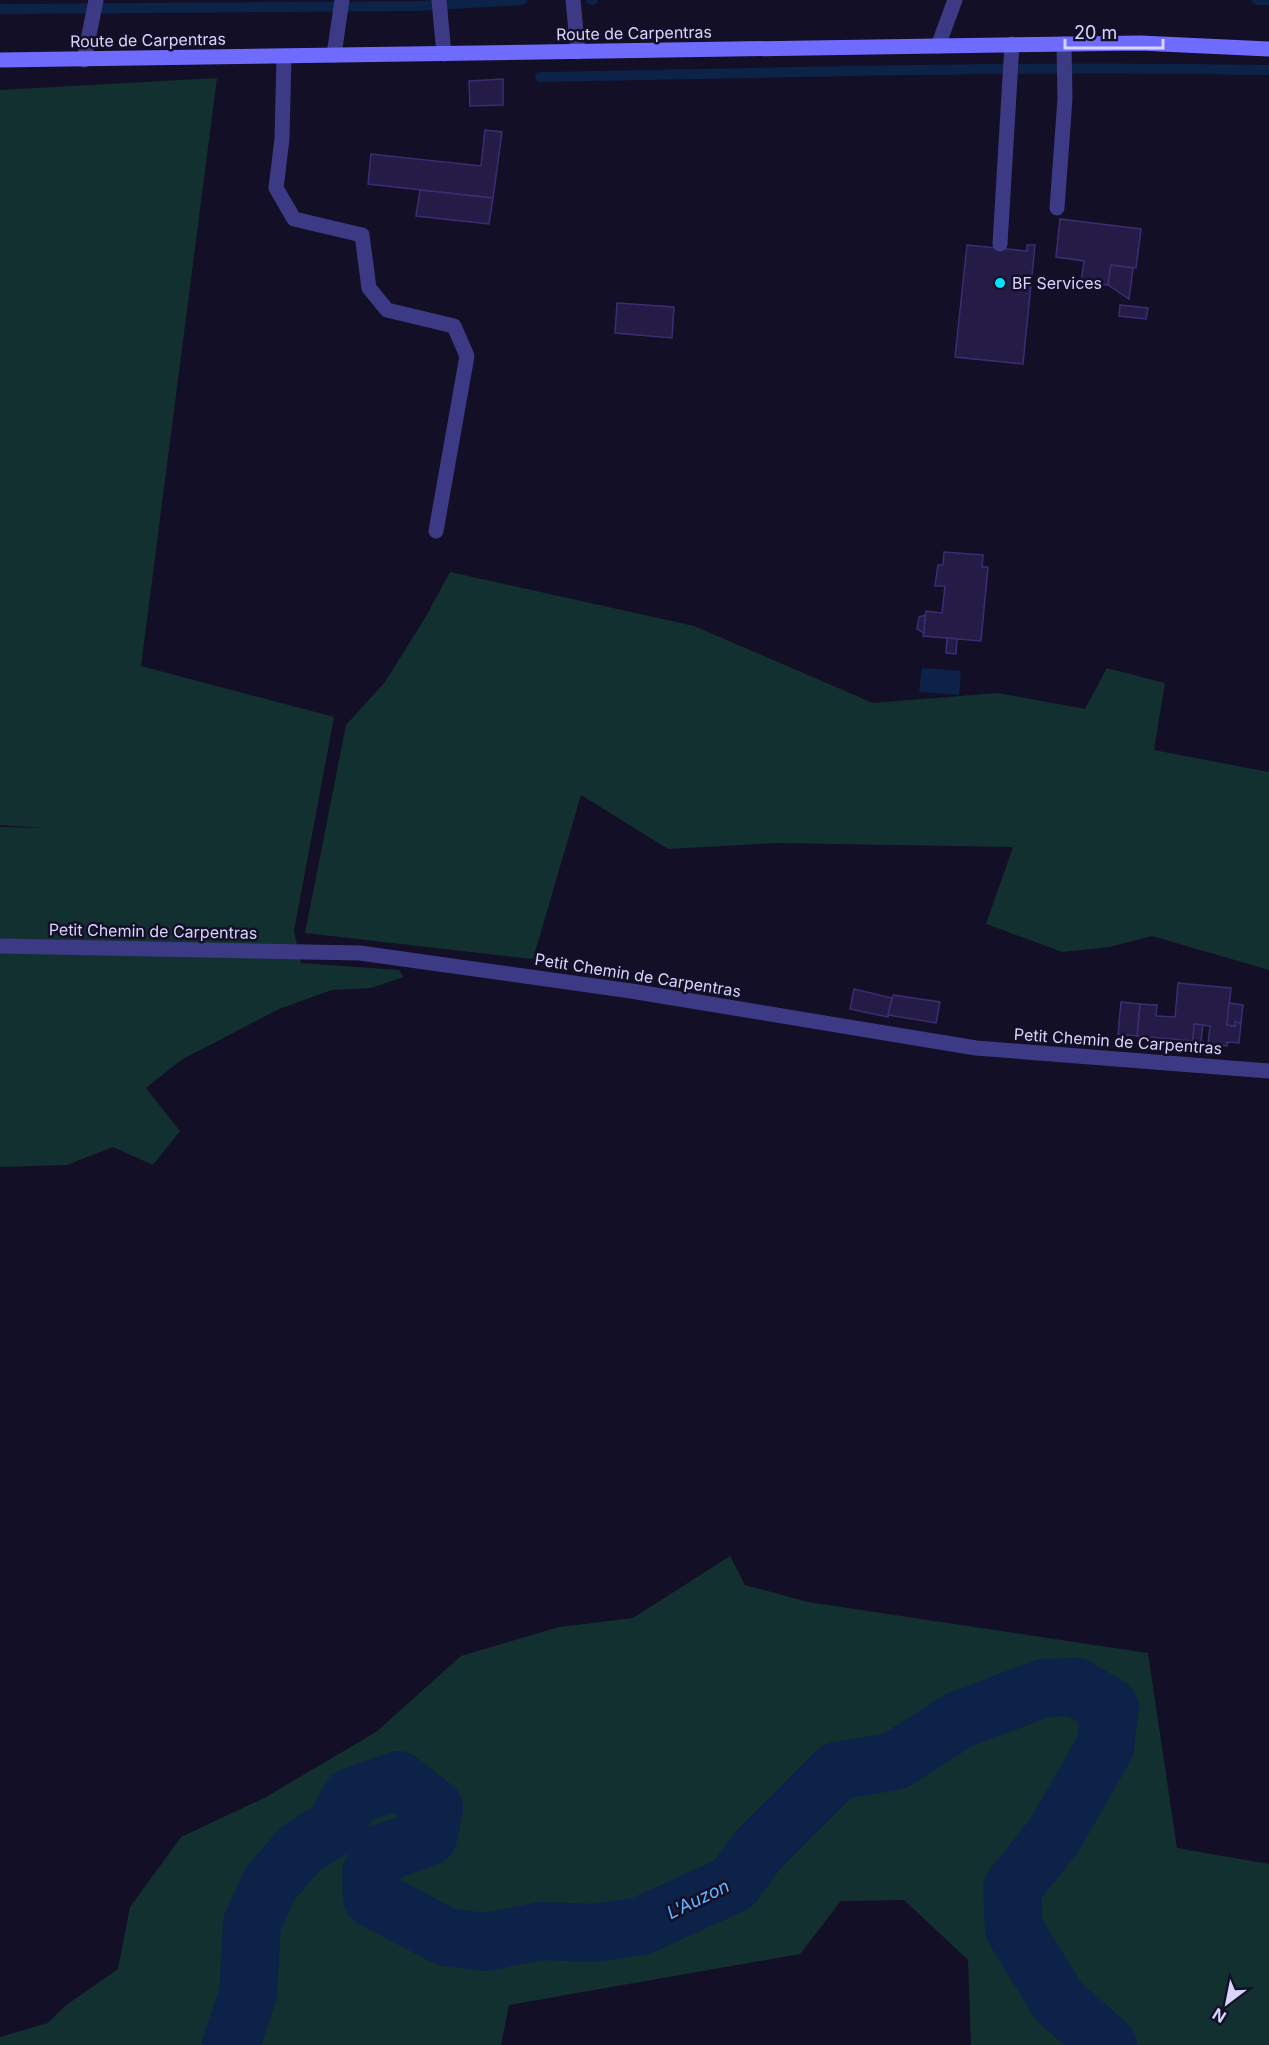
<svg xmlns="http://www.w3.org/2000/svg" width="1269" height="2045" viewBox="0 0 1269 2045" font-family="Inter,sans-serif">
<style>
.green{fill:#12302f}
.water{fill:#0c2248}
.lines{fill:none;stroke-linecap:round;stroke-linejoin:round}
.stream{stroke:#0c2248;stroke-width:10}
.river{stroke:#0c2248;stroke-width:58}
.building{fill:#241b47;stroke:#3b2d73;stroke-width:1.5}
.service{stroke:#3d3a85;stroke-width:15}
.minor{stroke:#3d3a85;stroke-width:15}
.secondary{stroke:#6f6bff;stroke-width:15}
.poi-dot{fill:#00e5ff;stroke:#130f26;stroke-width:2}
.labels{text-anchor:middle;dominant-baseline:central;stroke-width:5;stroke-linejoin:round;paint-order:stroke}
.street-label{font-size:16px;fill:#d9d4ff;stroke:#130f26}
.poi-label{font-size:16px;fill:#d9d4ff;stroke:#130f26;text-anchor:start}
.water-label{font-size:18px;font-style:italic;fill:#62b6ff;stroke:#130f26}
</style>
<rect width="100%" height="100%" fill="#130f26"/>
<g class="green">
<path d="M 217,78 L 141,666 L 334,717 L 294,931 L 301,963 L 399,970 L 404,977 L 371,988 L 332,990 L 279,1009 L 181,1060 L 146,1088 L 180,1131 L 153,1165 L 113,1147 L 67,1165 L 0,1167 L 0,827 L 44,828 L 0,825 L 0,90 Z"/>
<path d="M 450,572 L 694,626 L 873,703 L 998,693 L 1085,709 L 1107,668 L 1165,683 L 1154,750 L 1269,772 L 1269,970 L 1152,936 L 1110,947 L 1062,952 L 986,924 L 1013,847 L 777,843 L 668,849 L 581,795 L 533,959 L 305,933 L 346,725 L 385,682 L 425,618 Z"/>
<path d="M 730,1556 L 745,1585 L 808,1602 L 1148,1653 L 1177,1848 L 1269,1864 L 1269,2045 L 971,2045 L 968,1960 L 904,1900 L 841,1901 L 800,1954 L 509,2005 L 501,2045 L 0,2045 L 0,2037 L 48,2023 L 65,2006 L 118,1969 L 130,1907 L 181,1837 L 266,1797 L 376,1732 L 461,1656 L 559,1627 L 633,1618 Z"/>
</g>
<path class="water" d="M 922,668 L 961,671 L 959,695 L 919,692 Z"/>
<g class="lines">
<g class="stream">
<path d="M 591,0 L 593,0"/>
<path d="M 1257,0 L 1269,0"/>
<path d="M 0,9 L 418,6 L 522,0"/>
<path d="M 540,77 C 783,73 1026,65 1269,70"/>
</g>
<path class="river" d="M 231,2045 L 248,1994 L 252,1924 L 270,1884 L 300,1849 L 335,1827 L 351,1797 L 398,1780 L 434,1808 L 428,1837 L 382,1853 L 371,1873 L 372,1898 L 446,1937 L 485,1942 L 541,1931 L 595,1933 L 641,1926 L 733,1884 L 758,1850 L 837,1771 L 895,1761 L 959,1720 L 1044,1688 L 1076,1687 L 1110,1707 L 1105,1747 L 1054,1836 L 1012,1888 L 1014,1929 L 1059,2002 L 1108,2045"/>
</g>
<g class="building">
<path d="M 503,79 L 503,105 L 470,106 L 469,81 Z"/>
<path d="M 485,130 L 502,132 L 493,198 L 368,184 L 371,154 L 481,166 Z"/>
<path d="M 420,190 L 493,198 L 489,224 L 416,216 Z"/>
<path d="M 1060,219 L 1141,229 L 1136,268 L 1111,265 L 1108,285 L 1081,282 L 1084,261 L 1056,257 Z"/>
<path d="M 967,245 L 1027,251 L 1027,245 L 1035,245 L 1023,364 L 955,357 Z"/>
<path d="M 1111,265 L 1133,268 L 1129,299 L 1108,285 Z"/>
<path d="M 617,303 L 674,307 L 672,338 L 615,333 Z"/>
<path d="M 1120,305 L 1148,308 L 1146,319 L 1119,316 Z"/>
<path d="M 944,552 L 983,555 L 982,567 L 988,567 L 981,641 L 923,636 L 926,611 L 942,613 L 945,586 L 935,586 L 938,565 L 943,565 Z"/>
<path d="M 925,615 L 924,633 L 917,629 L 919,617 Z"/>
<path d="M 947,638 L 957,639 L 956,654 L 946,653 Z"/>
<path d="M 1178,983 L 1231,988 L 1227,1025 L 1235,1026 L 1235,1022 L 1241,1023 L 1239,1043 L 1227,1042 L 1227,1046 L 1208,1044 L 1210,1026 L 1194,1024 L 1193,1041 L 1137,1036 L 1140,1004 L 1157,1005 L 1156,1016 L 1175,1017 Z"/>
<path d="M 854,989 L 892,998 L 888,1017 L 850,1009 Z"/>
<path d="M 893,995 L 940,1002 L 936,1023 L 888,1015 Z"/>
<path d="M 1121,1002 L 1140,1004 L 1137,1036 L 1118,1034 Z"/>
<path d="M 1229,1003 L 1243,1005 L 1241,1023 L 1235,1022 L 1235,1026 L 1227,1025 Z"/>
<path d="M 1194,1024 L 1203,1025 L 1201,1041 L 1193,1041 Z"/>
</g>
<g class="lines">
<g class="service">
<path d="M 439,0 L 444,54"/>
<path d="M 573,0 L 578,52"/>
<path d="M 938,46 L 955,0"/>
<path d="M 334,55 L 342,0"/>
<path d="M 284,56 L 282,139 L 276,188 L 294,219 L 362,235 L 369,288 L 387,310 L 454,326 L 467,356 L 436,531"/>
<path d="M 84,60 L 96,0"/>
<path d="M 1057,208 L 1065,99 L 1064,44"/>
<path d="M 1000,244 L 1012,44"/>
</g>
<path class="minor" d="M 0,946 L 360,953 L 631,991 L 976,1048 L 1269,1071"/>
<path class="secondary" d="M 0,60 L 1140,43 L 1269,49"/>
</g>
<circle class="poi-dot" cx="1000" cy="283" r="6"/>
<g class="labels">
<g class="street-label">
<text transform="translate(634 33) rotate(-1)">Route de Carpentras</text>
<text transform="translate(148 40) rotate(-1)">Route de Carpentras</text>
<text transform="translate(153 931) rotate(1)">Petit Chemin de Carpentras</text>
<text transform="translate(638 975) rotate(9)">Petit Chemin de Carpentras</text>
<text transform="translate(1118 1041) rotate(4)">Petit Chemin de Carpentras</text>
</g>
<g class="poi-label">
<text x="1012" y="283">BF Services</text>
</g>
<g class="water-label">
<text transform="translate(698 1899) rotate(-26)">L'Auzon</text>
</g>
</g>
<g transform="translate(1227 2003) rotate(212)" stroke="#130f26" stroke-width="4.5" paint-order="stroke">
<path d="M0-4.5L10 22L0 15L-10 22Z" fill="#d9d4ff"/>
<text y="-9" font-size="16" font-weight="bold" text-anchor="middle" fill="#d9d4ff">N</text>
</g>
<path d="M1065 39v9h98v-9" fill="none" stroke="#d9d4ff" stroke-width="3"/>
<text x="1074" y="39" font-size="18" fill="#d9d4ff" stroke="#130f26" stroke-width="4.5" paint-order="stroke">20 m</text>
</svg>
